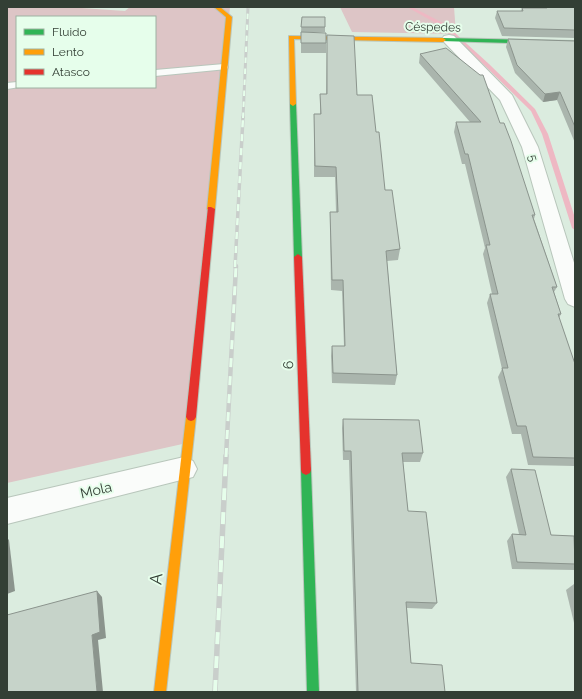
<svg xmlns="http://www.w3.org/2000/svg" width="582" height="699" viewBox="0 0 582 699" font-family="Raleway,sans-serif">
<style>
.green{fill:#ddc5c6;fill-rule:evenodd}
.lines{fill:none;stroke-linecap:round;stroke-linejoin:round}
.stream{fill:#eeb8c3;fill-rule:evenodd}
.lane-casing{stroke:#b8c6bb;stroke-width:2}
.street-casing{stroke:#b8c6bb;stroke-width:2}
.fast-casing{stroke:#b8c6bb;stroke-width:2}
.slow-casing{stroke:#b8c6bb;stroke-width:2}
.jam-casing{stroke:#b8c6bb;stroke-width:2}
.lane{fill:#fafcfa;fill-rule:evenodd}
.street{fill:#fafcfa;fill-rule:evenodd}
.fast{fill:#30b455;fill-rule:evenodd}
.slow{fill:#ff9f0a;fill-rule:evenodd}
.jam{fill:#e5322d;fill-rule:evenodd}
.rail-far3-casing{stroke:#c9cecb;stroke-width:3}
.rail-far2-casing{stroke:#c9cecb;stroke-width:3.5}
.rail-far1-casing{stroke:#c9cecb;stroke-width:4.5}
.rail-casing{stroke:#c9cecb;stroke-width:5.5}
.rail-far3{stroke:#e6feeb;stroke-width:2;stroke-dasharray:5.5;stroke-linecap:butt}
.rail-far2{stroke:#e6feeb;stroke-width:2.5;stroke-dasharray:7;stroke-linecap:butt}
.rail-far1{stroke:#e6feeb;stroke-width:3;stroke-dasharray:9;stroke-linecap:butt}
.rail{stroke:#e6feeb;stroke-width:4;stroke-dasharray:12;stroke-linecap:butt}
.wall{fill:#aab5ad}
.shaded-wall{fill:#8b948d}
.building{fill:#c6d3c9;stroke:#8b948d}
.labels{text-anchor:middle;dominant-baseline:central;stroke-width:4;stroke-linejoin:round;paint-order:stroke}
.far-street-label{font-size:12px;fill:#333f35;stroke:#e6feeb}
.street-label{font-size:14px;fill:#333f35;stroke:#e6feeb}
.near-street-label{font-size:17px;fill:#333f35;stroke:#e6feeb}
</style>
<rect width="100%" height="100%" fill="#dbecdf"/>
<g class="green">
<path d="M 7,7 L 67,7 L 125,11 L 130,7 L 230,7 L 187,443 L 7,483 ZM 17,17 L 155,17 L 155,87 L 17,87 Z"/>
<path d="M 340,7 L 454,7 L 456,34 L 352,32 Z"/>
</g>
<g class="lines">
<path class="stream" d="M 407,7 L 412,7 L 445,24 L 489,64 L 535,109 L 548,134 L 575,218 L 575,230 L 572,228 L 542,134 L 531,111 L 485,66 L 441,26 Z"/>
<g class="lane-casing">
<g id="lane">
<path d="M 224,64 L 227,65 L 228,67 L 227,69 L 155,76 L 155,70 Z"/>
<path d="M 17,82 L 17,87 L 20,87 L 7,89 L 7,83 Z"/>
</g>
</g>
<g class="street-casing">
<g id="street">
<path d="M 449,35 L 454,36 L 512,95 L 538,147 L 575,266 L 575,307 L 568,304 L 565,299 L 522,147 L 500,100 L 444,42 L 442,39 L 444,36 Z"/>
<path d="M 184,457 L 193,461 L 197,469 L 193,477 L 7,524 L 7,498 Z"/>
</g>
</g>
<g class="fast-casing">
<g id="fast">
<path d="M 443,38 L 575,41 L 575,45 L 441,41 L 441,39 Z"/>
<path d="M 293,102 L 296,104 L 302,257 L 298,260 L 294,257 L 290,104 Z"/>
<path d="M 306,465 L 310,467 L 311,470 L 319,692 L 307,692 L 301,470 L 302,467 Z"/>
</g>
</g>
<g class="slow-casing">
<g id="slow">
<path d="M 214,7 L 220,7 L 232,17 L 215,209 L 211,211 L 207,209 L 226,17 Z"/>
<path d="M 289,36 L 443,38 L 446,40 L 443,42 L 294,39 L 296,104 L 293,106 L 290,104 Z"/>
<path d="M 191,413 L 194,414 L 196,417 L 166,692 L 154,692 L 186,417 L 188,414 Z"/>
</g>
</g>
<g class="jam-casing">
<g id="jam">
<path d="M 208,207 L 211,207 L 215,209 L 196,417 L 194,420 L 191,421 L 188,420 L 186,417 Z"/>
<path d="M 298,254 L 302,257 L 311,470 L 310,473 L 306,475 L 302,473 L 301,470 L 294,257 Z"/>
</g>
</g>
<use href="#lane" class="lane"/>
<use href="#street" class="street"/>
<use href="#fast" class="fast"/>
<use href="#slow" class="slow"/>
<use href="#jam" class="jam"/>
<g class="rail-far3-casing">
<path id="rail-far3" d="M 243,118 L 248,7"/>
</g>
<g class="rail-far2-casing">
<path id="rail-far2" d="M 235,267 L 243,117"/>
</g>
<g class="rail-far1-casing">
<path id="rail-far1" d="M 226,457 L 236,266"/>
</g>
<g class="rail-casing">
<path id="rail" d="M 215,692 L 226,456"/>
</g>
<use href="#rail-far3" class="rail-far3"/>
<use href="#rail-far2" class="rail-far2"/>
<use href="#rail-far1" class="rail-far1"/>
<use href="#rail" class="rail"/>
</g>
<g class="wall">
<path d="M 543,7 L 575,7 L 575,38 L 502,36 L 495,18 L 497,11 L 521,11 L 522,8 L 543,8 Z"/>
<path d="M 302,17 L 325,27 L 325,32 L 301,32 Z"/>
<path d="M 301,32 L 326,43 L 326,53 L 301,53 Z"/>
<path d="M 327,35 L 376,132 L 385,190 L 400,249 L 398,260 L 387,261 L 397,375 L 395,385 L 332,383 L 331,356 L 332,346 L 344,346 L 342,291 L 331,290 L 330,222 L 330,212 L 336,212 L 335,177 L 314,177 L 314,114 L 320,114 L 320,94 L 326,94 Z"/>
<path d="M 508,39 L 575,41 L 575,143 L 557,100 L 543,102 L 515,73 L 506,47 Z"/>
<path d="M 420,54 L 500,123 L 535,215 L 534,219 L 557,287 L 554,292 L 561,314 L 559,318 L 575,364 L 575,466 L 528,465 L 521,434 L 512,434 L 498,377 L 502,369 L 487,303 L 490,294 L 492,294 L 483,254 L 485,248 L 465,164 L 462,164 L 454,132 L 456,122 L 470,122 L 419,63 Z"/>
<path d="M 343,419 L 423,453 L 420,462 L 403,462 L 408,511 L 437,603 L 432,609 L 407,608 L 411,663 L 445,692 L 356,692 L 349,460 L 343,460 L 342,428 Z"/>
<path d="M 511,469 L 551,535 L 575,538 L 575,570 L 512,569 L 507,541 L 512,534 L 519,534 L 506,477 Z"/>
<path d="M 574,584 L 575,584 L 575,627 L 566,590 Z"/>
</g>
<g class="shaded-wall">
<path d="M 560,92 L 557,100 L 543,102 L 545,94 Z"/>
<path d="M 7,538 L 9,540 L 15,591 L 7,594 Z"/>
<path d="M 97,591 L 102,597 L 106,638 L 98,640 L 103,692 L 97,692 L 92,635 Z"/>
</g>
<g class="building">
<path d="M 547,7 L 575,7 L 575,30 L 504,28 L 497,11 L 523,11 L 522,8 L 547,8 Z"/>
<path d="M 302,17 L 325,17 L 325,27 L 301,27 Z"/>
<path d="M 301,32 L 326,33 L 326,43 L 301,43 Z"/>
<path d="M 327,35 L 354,36 L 357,95 L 372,95 L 376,132 L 379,132 L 385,190 L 392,190 L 400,249 L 386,251 L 397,375 L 333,373 L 332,346 L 345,346 L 343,280 L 332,280 L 330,212 L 338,212 L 336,167 L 315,166 L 314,114 L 321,114 L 320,94 L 327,94 Z"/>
<path d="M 508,39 L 575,41 L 575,127 L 560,92 L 545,94 L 517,65 Z"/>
<path d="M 446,48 L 480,75 L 483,75 L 500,123 L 504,123 L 511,141 L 535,215 L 532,215 L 557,287 L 552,287 L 561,314 L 558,314 L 575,364 L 575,458 L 533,457 L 526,426 L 517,426 L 502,368 L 508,368 L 490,294 L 498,294 L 486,245 L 490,245 L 468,154 L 465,154 L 456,122 L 481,122 L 420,54 Z"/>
<path d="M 343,419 L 419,420 L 423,453 L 402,453 L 408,511 L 426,512 L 437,603 L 406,602 L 411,663 L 442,665 L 445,692 L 358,692 L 351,451 L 344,451 Z"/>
<path d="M 511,469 L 535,470 L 551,535 L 574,536 L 575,564 L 517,562 L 512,534 L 526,535 Z"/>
<path d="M 97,591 L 100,632 L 92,635 L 97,692 L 7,692 L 7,615 Z"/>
</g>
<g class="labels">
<g class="far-street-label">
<text transform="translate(433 27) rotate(1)">Céspedes</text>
<text transform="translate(533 158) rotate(73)">5</text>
</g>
<g class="street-label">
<text transform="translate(288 365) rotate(-92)">6</text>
<text transform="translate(96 490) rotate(-13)">Mola</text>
</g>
<g class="near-street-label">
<text transform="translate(156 579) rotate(-84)">A</text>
</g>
</g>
<rect width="582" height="699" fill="none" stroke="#333f35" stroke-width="16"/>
<rect x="16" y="16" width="140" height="72" fill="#e6feeb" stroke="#9eb2a2"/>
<rect x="24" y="29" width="20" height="6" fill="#30b455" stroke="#9eb2a2"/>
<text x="52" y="36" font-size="12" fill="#333f35">Fluido</text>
<rect x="24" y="49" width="20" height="6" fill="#ff9f0a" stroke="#9eb2a2"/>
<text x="52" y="56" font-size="12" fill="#333f35">Lento</text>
<rect x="24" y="69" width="20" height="6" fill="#e5322d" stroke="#9eb2a2"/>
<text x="52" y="76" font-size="12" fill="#333f35">Atasco</text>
</svg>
